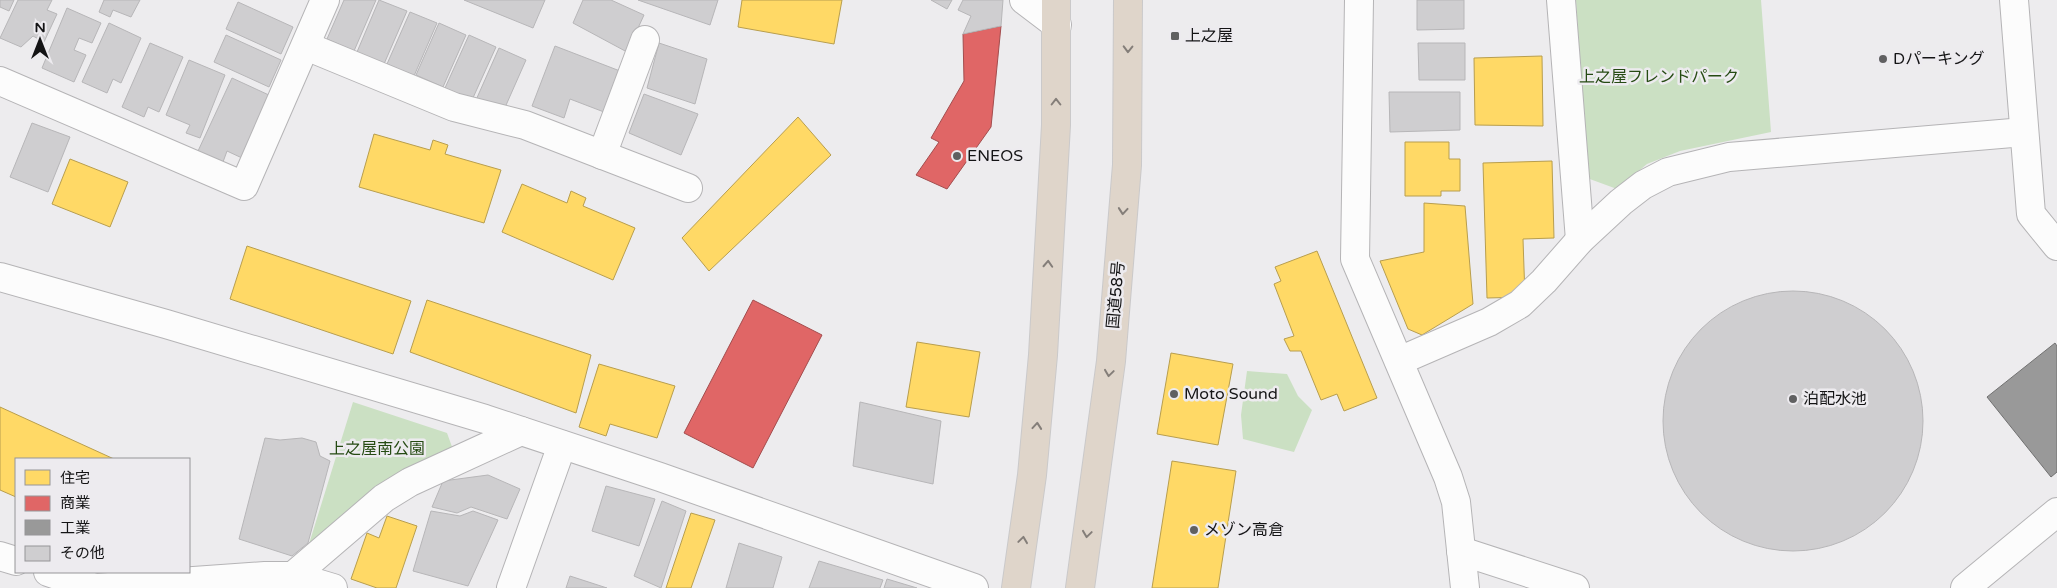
<svg xmlns="http://www.w3.org/2000/svg" width="2057" height="588" viewBox="0 0 2057 588" font-family="'Varela Round','Noto Sans JP',sans-serif">
<style>
.green{fill:#cbe0c3}
.homes{fill:#ffd966;stroke:#b89e4e}
.shops{fill:#e06666;stroke:#a34d4e}
.industry{fill:#999;stroke:#717171}
.building{fill:#cfced0;stroke:#b7b6b8}
.lines{fill:none;stroke-linecap:round;stroke-linejoin:round}
.minor-casing{stroke:#b5b4b6;stroke-width:30}
.highway-casing{stroke:#cac9ca;stroke-width:30}
.minor{stroke:#fcfcfc;stroke-width:28}
.highway{stroke:#dfd5ca;stroke-width:28}
.oneway{stroke:#847e79}
.poi-dot{fill:#606061;stroke:#edebef;stroke-width:2}
.labels{text-anchor:middle;dominant-baseline:central;stroke-width:5;stroke-linejoin:round;paint-order:stroke}
.poi-label{font-size:16px;fill:#141415;stroke:#edebef;text-anchor:start}
.park-label{font-size:16px;fill:#264b13;stroke:#edebef}
.street-label{font-size:16px;fill:#141415;stroke:#edebef}
</style>
<rect width="100%" height="100%" fill="#edecee"/>
<g class="green">
<path d="M 1576,0 L 1761,0 L 1771,132 L 1680,151 L 1647,164 L 1617,189 L 1587,178 Z"/>
<path d="M 1247,371 L 1287,374 L 1298,396 L 1312,410 L 1294,452 L 1243,439 L 1241,415 Z"/>
<path d="M 353,402 L 447,433 L 455,455 L 342,519 L 309,544 Z"/>
</g>
<g class="homes">
<path d="M 742,0 L 842,0 L 834,44 L 738,27 Z"/>
<path d="M 1542,56 L 1543,126 L 1475,125 L 1474,58 Z"/>
<path d="M 798,117 L 831,155 L 709,271 L 682,238 Z"/>
<path d="M 374,134 L 430,150 L 433,140 L 448,145 L 445,154 L 501,170 L 484,223 L 359,187 Z"/>
<path d="M 1405,142 L 1449,142 L 1449,159 L 1460,159 L 1460,191 L 1441,191 L 1441,196 L 1405,196 Z"/>
<path d="M 70,159 L 128,182 L 110,227 L 52,204 Z"/>
<path d="M 1552,161 L 1554,238 L 1523,239 L 1525,297 L 1487,298 L 1483,163 Z"/>
<path d="M 522,184 L 567,203 L 571,191 L 586,198 L 583,206 L 635,228 L 613,280 L 502,232 Z"/>
<path d="M 1424,203 L 1465,206 L 1473,304 L 1422,335 L 1408,329 L 1380,261 L 1424,252 Z"/>
<path d="M 247,246 L 411,301 L 393,354 L 230,299 Z"/>
<path d="M 1317,251 L 1377,398 L 1344,411 L 1337,394 L 1321,400 L 1301,351 L 1290,351 L 1284,339 L 1294,336 L 1274,284 L 1281,281 L 1275,267 Z"/>
<path d="M 427,300 L 591,355 L 576,413 L 410,352 Z"/>
<path d="M 917,342 L 980,352 L 969,417 L 906,407 Z"/>
<path d="M 1171,353 L 1233,364 L 1218,445 L 1157,434 Z"/>
<path d="M 599,364 L 675,386 L 657,438 L 610,424 L 606,436 L 579,427 Z"/>
<path d="M 0,407 L 114,459 L 16,459 L 16,497 L 0,490 Z"/>
<path d="M 1172,461 L 1236,471 L 1218,588 L 1152,588 Z"/>
<path d="M 691,513 L 715,520 L 691,588 L 666,588 Z"/>
<path d="M 387,516 L 417,526 L 396,588 L 377,588 L 351,579 L 367,533 L 379,538 Z"/>
</g>
<g class="shops">
<path d="M 1001,26 L 991,127 L 947,189 L 916,175 L 939,142 L 931,138 L 964,81 L 963,34 Z"/>
<path d="M 753,300 L 822,335 L 753,468 L 684,433 Z"/>
</g>
<path class="industry" d="M 2055,343 L 2057,346 L 2057,472 L 2051,477 L 1987,397 Z"/>
<g class="building">
<path d="M 0,0 L 14,0 L 9,11 L 0,7 Z"/>
<path d="M 18,0 L 52,0 L 47,10 L 57,14 L 44,42 L 33,36 L 21,47 L 0,38 Z"/>
<path d="M 104,0 L 140,0 L 131,17 L 113,10 L 110,17 L 99,12 Z"/>
<path d="M 344,0 L 376,0 L 354,51 L 327,39 Z"/>
<path d="M 379,0 L 407,11 L 384,64 L 357,52 Z"/>
<path d="M 464,0 L 545,0 L 533,28 Z"/>
<path d="M 583,0 L 611,0 L 644,15 L 627,52 L 573,23 Z"/>
<path d="M 638,0 L 718,0 L 710,25 Z"/>
<path d="M 931,0 L 952,0 L 947,9 Z"/>
<path d="M 963,0 L 1003,0 L 1001,26 L 963,34 L 971,16 L 958,10 Z"/>
<path d="M 1417,0 L 1464,0 L 1464,29 L 1417,30 Z"/>
<path d="M 238,2 L 293,27 L 281,54 L 226,29 Z"/>
<path d="M 67,8 L 101,23 L 92,43 L 79,38 L 74,50 L 86,55 L 74,82 L 42,68 Z"/>
<path d="M 410,12 L 437,23 L 414,76 L 387,64 Z"/>
<path d="M 109,23 L 141,38 L 121,83 L 113,79 L 107,93 L 82,82 Z"/>
<path d="M 439,23 L 466,35 L 443,87 L 416,75 Z"/>
<path d="M 226,35 L 281,60 L 269,87 L 214,62 Z"/>
<path d="M 469,35 L 496,47 L 472,100 L 445,88 Z"/>
<path d="M 150,43 L 183,57 L 159,112 L 148,107 L 144,117 L 122,107 Z"/>
<path d="M 659,43 L 707,59 L 695,104 L 647,88 Z"/>
<path d="M 1418,43 L 1465,43 L 1465,80 L 1419,80 Z"/>
<path d="M 555,46 L 620,71 L 604,112 L 570,99 L 564,118 L 532,106 Z"/>
<path d="M 499,48 L 526,60 L 503,112 L 476,100 Z"/>
<path d="M 189,60 L 225,75 L 200,138 L 186,133 L 190,125 L 166,115 Z"/>
<path d="M 232,78 L 271,96 L 242,158 L 227,151 L 223,162 L 198,151 Z"/>
<path d="M 1389,92 L 1460,92 L 1460,130 L 1390,132 Z"/>
<path d="M 644,94 L 698,114 L 681,155 L 629,133 Z"/>
<path d="M 32,123 L 70,137 L 48,192 L 10,177 Z"/>
<circle cx="1793" cy="421" r="130"/>
<path d="M 860,402 L 941,421 L 933,484 L 853,466 Z"/>
<path d="M 265,438 L 280,440 L 302,438 L 316,442 L 320,456 L 330,461 L 308,543 L 292,556 L 239,539 Z"/>
<path d="M 488,475 L 520,489 L 507,519 L 471,507 L 457,513 L 432,507 L 443,481 Z"/>
<path d="M 606,486 L 655,499 L 639,546 L 592,531 Z"/>
<path d="M 662,501 L 686,511 L 661,588 L 634,576 Z"/>
<path d="M 431,511 L 460,516 L 473,511 L 498,520 L 468,586 L 413,571 Z"/>
<path d="M 739,543 L 782,557 L 773,588 L 726,588 Z"/>
<path d="M 819,561 L 883,580 L 880,588 L 809,588 Z"/>
<path d="M 570,576 L 607,588 L 566,588 Z"/>
<path d="M 887,579 L 917,588 L 884,588 Z"/>
</g>
<g class="lines">
<g class="minor-casing">
<g id="minor">
<path d="M 1024,0 L 1057,25"/>
<path d="M 1359,0 L 1355,259 L 1448,477 L 1456,502 L 1465,588"/>
<path d="M 1561,0 L 1580,240"/>
<path d="M 2014,0 L 2031,214 L 2057,246"/>
<path d="M 306,46 L 454,107 L 525,125 L 688,188"/>
<path d="M 0,81 L 244,186 L 325,0"/>
<path d="M 602,155 L 645,40"/>
<path d="M 0,277 L 166,324 L 485,419 L 660,477 L 974,588"/>
<path d="M 1399,361 L 1489,322 L 1520,304 L 1544,281 L 1580,240 L 1621,202 L 1643,185 L 1668,172 L 1729,157 L 2024,132"/>
<path d="M 1461,551 L 1575,588"/>
<path d="M 0,556 L 16,561"/>
<path d="M 48,572 L 95,588 L 265,576 L 293,576 L 333,588"/>
<path d="M 293,576 L 384,498 L 410,482 L 521,431"/>
<path d="M 511,588 L 562,445"/>
<path d="M 1965,588 L 2057,512"/>
</g>
</g>
<g class="highway-casing">
<g id="highway">
<path d="M 1016,588 L 1032,475 L 1043,355 L 1056,125 L 1056,0"/>
<path d="M 1080,588 L 1111,361 L 1127,165 L 1128,0"/>
</g>
</g>
<use href="#minor" class="minor"/>
<use href="#highway" class="highway"/>
</g>
<defs><path id="oneway-chevron" d="M-2-3.5L2.5 0L-2 3.5" fill="none" stroke-width="1.6" stroke-linecap="round" stroke-linejoin="round" transform="scale(1.25)"/></defs>
<g class="oneway">
<use href="#oneway-chevron" transform="translate(1128 49) rotate(91)"/>
<use href="#oneway-chevron" transform="translate(1056 102) rotate(-90)"/>
<use href="#oneway-chevron" transform="translate(1123 211) rotate(95)"/>
<use href="#oneway-chevron" transform="translate(1048 264) rotate(-87)"/>
<use href="#oneway-chevron" transform="translate(1109 373) rotate(98)"/>
<use href="#oneway-chevron" transform="translate(1037 426) rotate(-85)"/>
<use href="#oneway-chevron" transform="translate(1087 534) rotate(98)"/>
<use href="#oneway-chevron" transform="translate(1023 540) rotate(-82)"/>
</g>
<g class="poi-dot">
<rect x="1170" y="31" width="10" height="10" rx="2.5"/>
<circle cx="1883" cy="59" r="5"/>
<circle cx="957" cy="156" r="5"/>
<circle cx="1174" cy="394" r="5"/>
<circle cx="1793" cy="399" r="5"/>
<circle cx="1194" cy="530" r="5"/>
</g>
<g class="labels">
<g class="poi-label">
<text x="1185" y="36">上之屋</text>
<text x="1893" y="59">Dパーキング</text>
<text x="967" y="156">ENEOS</text>
<text x="1184" y="394">Moto Sound</text>
<text x="1803" y="399">泊配水池</text>
<text x="1204" y="530">メゾン高倉</text>
</g>
<g class="park-label">
<text x="1659" y="77">上之屋フレンドパーク</text>
<text x="377" y="449">上之屋南公園</text>
</g>
<g class="street-label">
<text transform="translate(1116 295) rotate(-85)">国道58号</text>
</g>
</g>
<rect x="15" y="458" width="175" height="115" fill="#edebef" stroke="#969598"/>
<rect x="25" y="470" width="25" height="15" fill="#ffd966" stroke="#969598"/>
<text x="60" y="483" font-size="15" fill="#141415">住宅</text>
<rect x="25" y="496" width="25" height="15" fill="#e06666" stroke="#969598"/>
<text x="60" y="508" font-size="15" fill="#141415">商業</text>
<rect x="25" y="520" width="25" height="15" fill="#999999" stroke="#969598"/>
<text x="60" y="533" font-size="15" fill="#141415">工業</text>
<rect x="25" y="546" width="25" height="15" fill="#cfced0" stroke="#969598"/>
<text x="60" y="558" font-size="15" fill="#141415">その他</text>
<g transform="translate(40 40)" stroke="#edebef" stroke-width="4" paint-order="stroke">
<path d="M0-4L9 19L0 12L-9 19Z" fill="#141415"/>
<text y="-8" font-size="14" font-weight="bold" text-anchor="middle" fill="#141415">N</text>
</g>
</svg>
